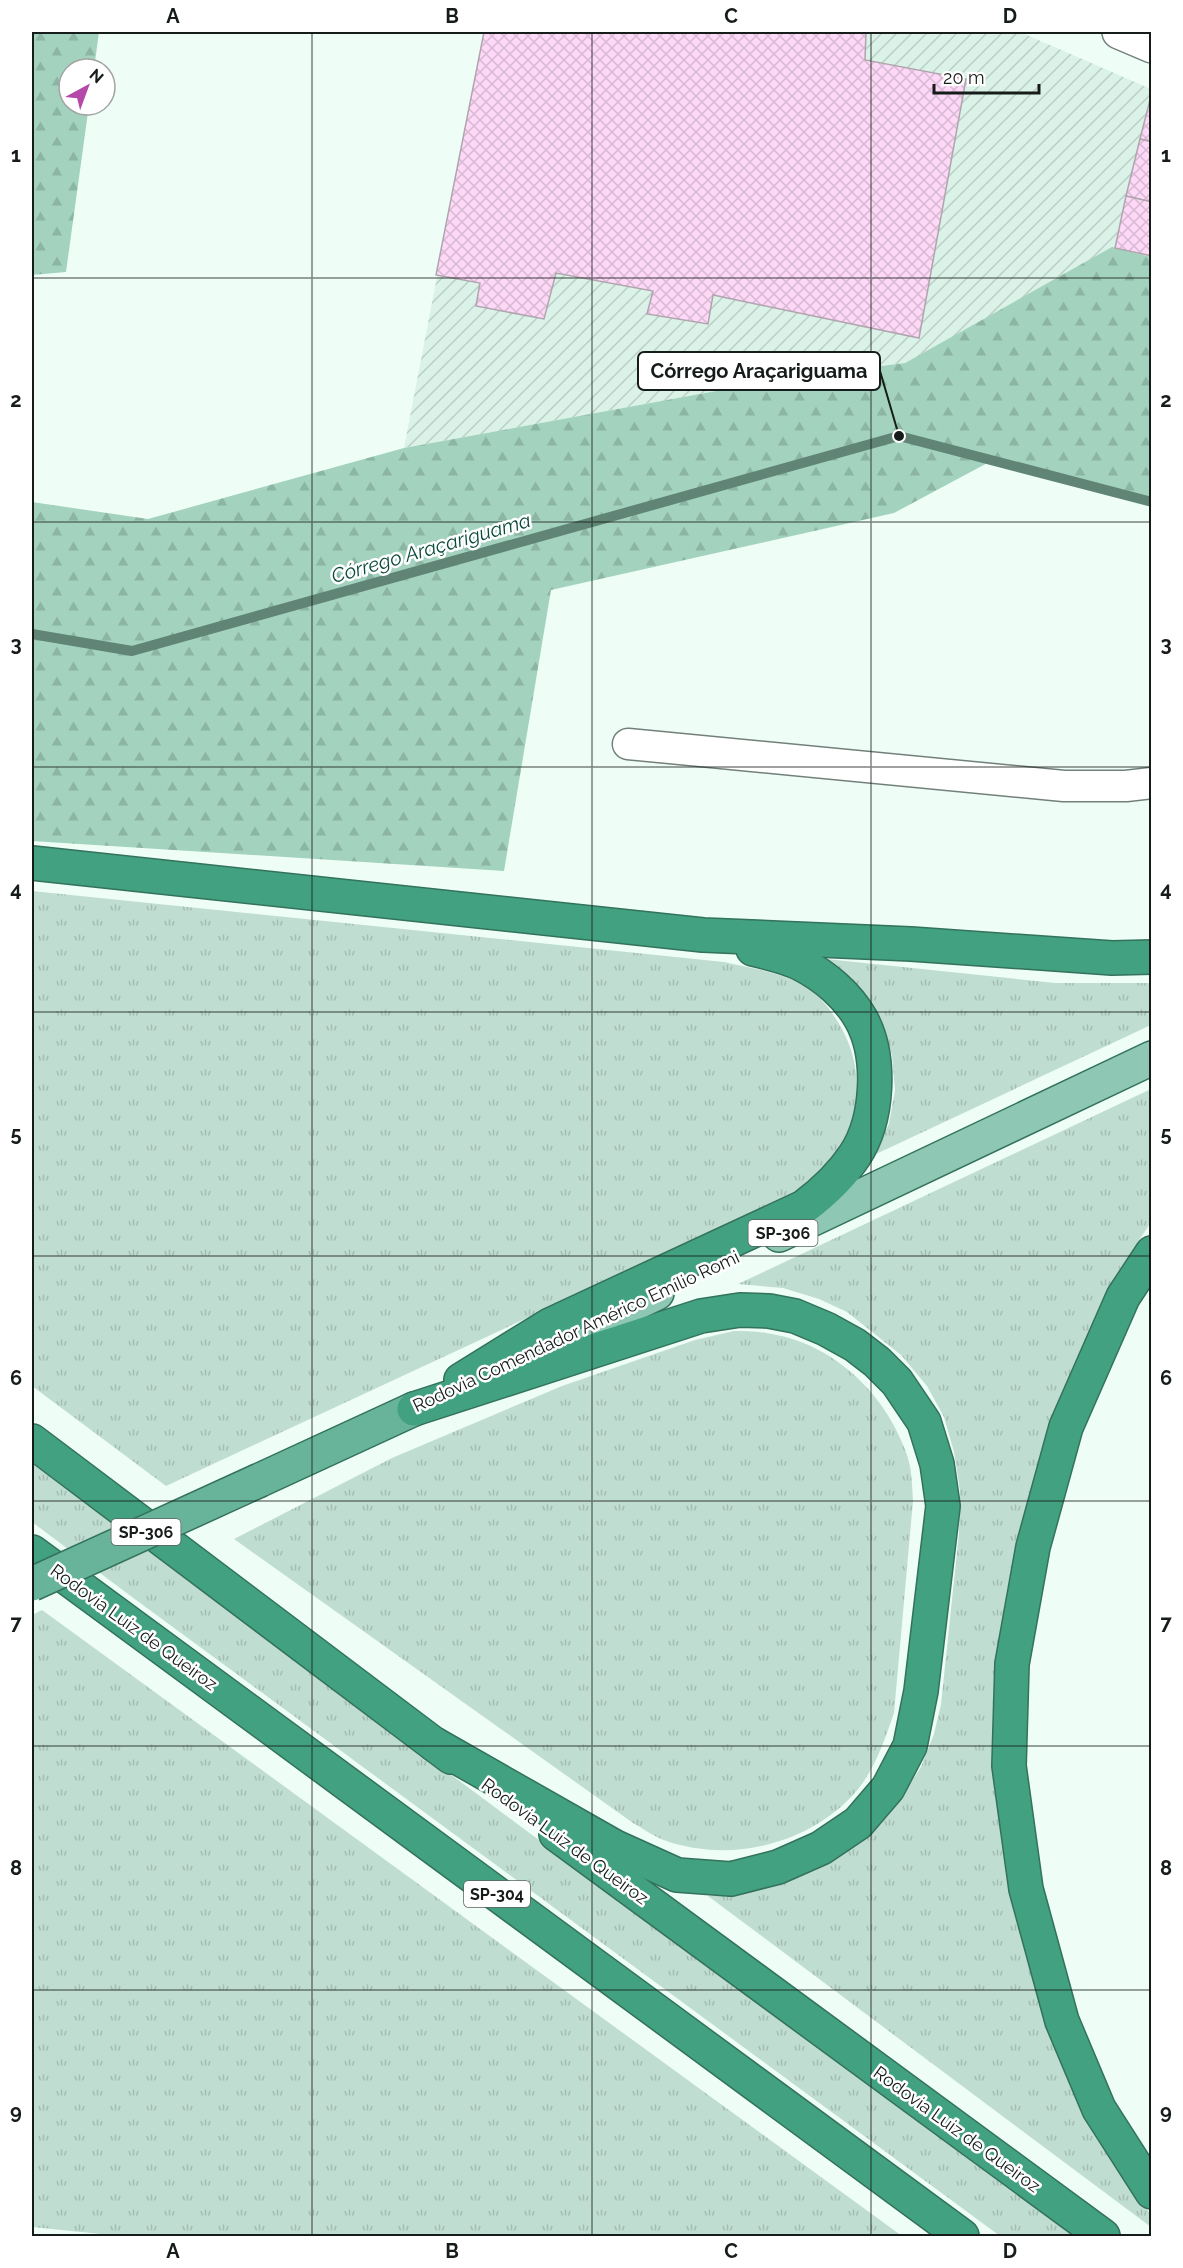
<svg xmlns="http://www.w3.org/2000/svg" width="1183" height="2268" viewBox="0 0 1183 2268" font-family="Raleway,sans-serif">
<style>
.industrial{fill:url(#industrial-furrows)}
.grass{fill:url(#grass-tufts)}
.forest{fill:url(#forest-firs)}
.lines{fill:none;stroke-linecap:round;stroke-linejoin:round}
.stream{stroke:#608475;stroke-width:10}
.building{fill:url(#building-cross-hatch);stroke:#b0a5ae;stroke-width:1.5}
.minor-casing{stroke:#72807a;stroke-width:33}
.tertiary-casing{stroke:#72807a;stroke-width:36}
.primary-casing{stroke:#33725c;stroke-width:36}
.trunk-casing{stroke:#33725c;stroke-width:36}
.motorway-casing{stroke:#33725c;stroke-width:36}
.minor{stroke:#fff;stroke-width:30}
.tertiary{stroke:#fff;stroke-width:33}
.primary{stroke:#8ec7b3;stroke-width:33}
.trunk{stroke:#68b49a;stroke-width:33}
.motorway{stroke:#42a180;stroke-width:33}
.trunk-bridge-casing{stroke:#33725c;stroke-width:36;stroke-linecap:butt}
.trunk-bridge{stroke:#68b49a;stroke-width:33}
.grid{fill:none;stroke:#161c1a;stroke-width:1.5;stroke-opacity:0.55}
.labels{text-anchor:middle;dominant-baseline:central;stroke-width:5;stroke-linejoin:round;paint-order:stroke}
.shield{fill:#fff;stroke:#5c605f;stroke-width:1.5}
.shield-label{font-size:16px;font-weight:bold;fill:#161c1a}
.street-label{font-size:18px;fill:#161c1a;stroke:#fff}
.water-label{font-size:20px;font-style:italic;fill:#094a38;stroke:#fff}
.leader{fill:none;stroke:#161c1a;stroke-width:2}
.callout-dot{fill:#161c1a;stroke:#fff;stroke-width:2}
.callout{fill:#fff;stroke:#161c1a;stroke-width:2}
.callout-label{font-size:20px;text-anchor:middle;font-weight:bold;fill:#161c1a}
.neatline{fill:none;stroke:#161c1a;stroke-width:2}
.grid-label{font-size:20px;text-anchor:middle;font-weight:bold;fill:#161c1a}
</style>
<defs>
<pattern id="industrial-furrows" width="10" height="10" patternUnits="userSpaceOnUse" patternTransform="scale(1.5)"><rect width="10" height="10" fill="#daf2e7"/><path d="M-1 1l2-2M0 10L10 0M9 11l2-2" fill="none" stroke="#bacfc6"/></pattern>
<pattern id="grass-tufts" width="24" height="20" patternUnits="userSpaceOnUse" patternTransform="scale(1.5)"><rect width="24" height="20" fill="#c0ddd1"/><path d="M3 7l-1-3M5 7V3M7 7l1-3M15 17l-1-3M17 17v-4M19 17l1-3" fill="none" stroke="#a4bdb3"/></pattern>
<pattern id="forest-firs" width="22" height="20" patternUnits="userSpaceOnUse" patternTransform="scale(1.5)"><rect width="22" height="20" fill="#a3d3bf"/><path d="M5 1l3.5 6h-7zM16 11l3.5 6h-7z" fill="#8cb5a4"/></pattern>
<pattern id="building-cross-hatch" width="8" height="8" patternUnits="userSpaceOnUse" patternTransform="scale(1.5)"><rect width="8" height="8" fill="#fdd8f7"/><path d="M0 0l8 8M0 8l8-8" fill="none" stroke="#d8b9d3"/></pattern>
</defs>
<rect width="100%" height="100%" fill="#eefef7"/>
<path class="industrial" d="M 484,32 L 1020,32 L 1151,89 L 1151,257 L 1115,249 L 905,363 L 793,377 L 404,448 Z"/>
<g class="grass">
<path d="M 32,891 L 724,962 C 751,968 778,972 803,985 C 820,994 833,1013 842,1029 C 868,1077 859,1134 820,1172 C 810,1182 798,1189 787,1197 L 166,1486 L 32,1386 Z"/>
<path d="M 826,959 L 1055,983 L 1151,983 L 1151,1025 L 874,1155 L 889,1124 L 895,1090 L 892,1055 L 880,1021 Z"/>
<path d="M 1151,1089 L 1151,1222 L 1132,1251 L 1103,1303 L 1081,1351 L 1051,1429 L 1023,1517 L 1007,1590 L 998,1664 L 1008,1873 L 1023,1945 L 1046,2022 L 1108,2152 L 1151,2215 L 1151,2227 L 708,1896 L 742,1893 L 775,1885 L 810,1871 L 901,1798 L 921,1767 L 934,1734 L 941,1704 L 959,1533 L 960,1491 L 954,1452 L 944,1417 L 927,1386 L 901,1355 L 847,1312 L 819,1299 L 783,1288 L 738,1284 Z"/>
<path d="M 734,1331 C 744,1331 756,1331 766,1333 C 831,1342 884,1391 906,1452 C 912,1468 912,1484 913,1501 L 894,1713 C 884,1742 874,1772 853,1795 C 806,1846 726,1864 661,1839 C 652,1835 642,1828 633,1823 L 234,1539 L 392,1458 L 562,1386 L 695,1340 Z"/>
<path d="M 32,1463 L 855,2075 L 1075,2236 L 1000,2236 L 132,1597 L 32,1522 Z"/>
<path d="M 42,1610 L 902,2236 L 120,2236 L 32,2227 L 32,1615 Z"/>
</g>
<g class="forest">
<path d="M 32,32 L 99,32 L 94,69 L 69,69 L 69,105 L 89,105 L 66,272 L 32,275 Z"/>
<path d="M 1112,247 L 1151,257 L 1151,502 L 993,460 L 894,513 L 551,590 L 504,871 L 32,841 L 32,502 L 148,519 L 404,448 L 793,377 L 905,363 Z"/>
</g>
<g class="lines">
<path class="stream" d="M 32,634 L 132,651 L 899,436 L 1152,502"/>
</g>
<g class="building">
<path d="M 484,32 L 866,32 L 865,60 L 966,79 L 919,338 L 713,295 L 708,324 L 647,314 L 653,291 L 556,273 L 544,319 L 476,306 L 480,283 L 436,275 Z"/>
<path d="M 1151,96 L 1152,96 L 1152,142 L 1140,139 Z"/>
<path d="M 1140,139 L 1152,142 L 1152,202 L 1126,196 Z"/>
<path d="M 1126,196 L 1152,202 L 1152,256 L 1115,248 Z"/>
</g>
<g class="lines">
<g class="minor-casing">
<path id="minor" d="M 628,744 L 1064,786 L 1126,786 L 1152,783"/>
</g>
<g class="tertiary-casing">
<path id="tertiary" d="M 1119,32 L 1152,46"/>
</g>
<g class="primary-casing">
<g id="primary">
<path d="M 779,1235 L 1152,1058"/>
<path d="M 514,1361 L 657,1293"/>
</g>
</g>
<g class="trunk-casing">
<path id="trunk" d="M 260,1480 L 414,1409"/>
</g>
<g class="motorway-casing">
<g id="motorway">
<path d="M 32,863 L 703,935 L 911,944 L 1112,958 L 1152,957"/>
<path d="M 1152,1253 L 1123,1297 L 1066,1427 L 1033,1547 L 1012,1664 L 1009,1766 L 1026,1889 L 1062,2021 L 1099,2109 L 1152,2192"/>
<path d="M 461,1380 L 550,1325 L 804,1207 C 824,1192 841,1176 855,1155 C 878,1120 882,1057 861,1019 C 848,996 825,976 801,964 C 787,957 769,953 753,949"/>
<path d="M 414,1409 L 701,1316 L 740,1310 L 769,1311 L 795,1316 L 826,1329 L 855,1345 L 877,1362 L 897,1382 L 924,1422 L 937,1464 L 943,1506 L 921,1691 L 910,1746 L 888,1788 L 858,1823 L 821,1848 L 778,1867 L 731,1879 L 677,1875 L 615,1847 L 434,1744"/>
<path d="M 32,1441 L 451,1757"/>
<path d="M 32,1552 L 962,2236"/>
<path d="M 556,1834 L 1103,2236"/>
</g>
</g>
<use href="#minor" class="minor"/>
<use href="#tertiary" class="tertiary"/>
<use href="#primary" class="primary"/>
<use href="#trunk" class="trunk"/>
<use href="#motorway" class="motorway"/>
<g class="trunk-bridge-casing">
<path id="trunk-bridge" d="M 32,1584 L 260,1480"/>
</g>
<use href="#trunk-bridge" class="trunk-bridge"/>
</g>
<path class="grid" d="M 312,32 L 312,2236M 592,32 L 592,2236M 871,32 L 871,2236M 32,278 L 1152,278M 32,522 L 1152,522M 32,767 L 1152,767M 32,1012 L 1152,1012M 32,1256 L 1152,1256M 32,1501 L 1152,1501M 32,1746 L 1152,1746M 32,1990 L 1152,1990"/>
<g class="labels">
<g class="shield">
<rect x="748.5" y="1220" width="69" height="26" rx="4.5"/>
<rect x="111.5" y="1519" width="69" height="26" rx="4.5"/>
<rect x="464" y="1881" width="66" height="26" rx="4.5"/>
</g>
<g class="shield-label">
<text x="783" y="1233">SP-306</text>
<text x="146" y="1532">SP-306</text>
<text x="497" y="1894">SP-304</text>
</g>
<g class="street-label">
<text transform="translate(576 1331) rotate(-25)">Rodovia Comendador Américo Emílio Romi</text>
<text transform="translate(134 1627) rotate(36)">Rodovia Luiz de Queiroz</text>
<text transform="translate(565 1841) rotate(36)">Rodovia Luiz de Queiroz</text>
<text transform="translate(957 2129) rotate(36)">Rodovia Luiz de Queiroz</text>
</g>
<g class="water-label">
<text transform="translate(431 548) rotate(-16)">Córrego Araçariguama</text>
</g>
</g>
<path class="leader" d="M899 436L880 371"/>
<circle class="callout-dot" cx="899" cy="436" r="6"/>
<rect class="callout" x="638" y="352" width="242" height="38" rx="6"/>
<g class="callout-label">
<text x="759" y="378">Córrego Araçariguama</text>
</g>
<rect width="1183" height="2268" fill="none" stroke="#ffffff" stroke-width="66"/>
<g transform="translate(87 87) rotate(41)"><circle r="28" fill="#ffffff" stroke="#a2a4a3" stroke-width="1.5"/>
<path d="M0-4.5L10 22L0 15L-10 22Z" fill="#b449a9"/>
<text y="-9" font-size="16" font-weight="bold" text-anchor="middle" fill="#161c1a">N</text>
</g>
<path d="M934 84v9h105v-9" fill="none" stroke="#161c1a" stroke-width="3"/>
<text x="943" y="84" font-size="18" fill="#161c1a" stroke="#ffffff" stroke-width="4.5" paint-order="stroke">20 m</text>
<rect x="33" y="33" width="1117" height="2202" class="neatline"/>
<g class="grid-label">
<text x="173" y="23">A</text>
<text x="452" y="23">B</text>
<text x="731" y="23">C</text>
<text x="1010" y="23">D</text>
<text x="16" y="162">1</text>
<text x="1166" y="162">1</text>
<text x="16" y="407">2</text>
<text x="1166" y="407">2</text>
<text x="16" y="651">3</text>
<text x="1166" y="651">3</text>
<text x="16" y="896">4</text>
<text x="1166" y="896">4</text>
<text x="16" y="1141">5</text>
<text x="1166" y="1141">5</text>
<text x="16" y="1385">6</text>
<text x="1166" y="1385">6</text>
<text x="16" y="1630">7</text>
<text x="1166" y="1630">7</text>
<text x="16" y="1875">8</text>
<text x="1166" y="1875">8</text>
<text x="16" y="2119">9</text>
<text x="1166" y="2119">9</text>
<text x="173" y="2258">A</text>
<text x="452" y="2258">B</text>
<text x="731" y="2258">C</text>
<text x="1010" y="2258">D</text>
</g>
</svg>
